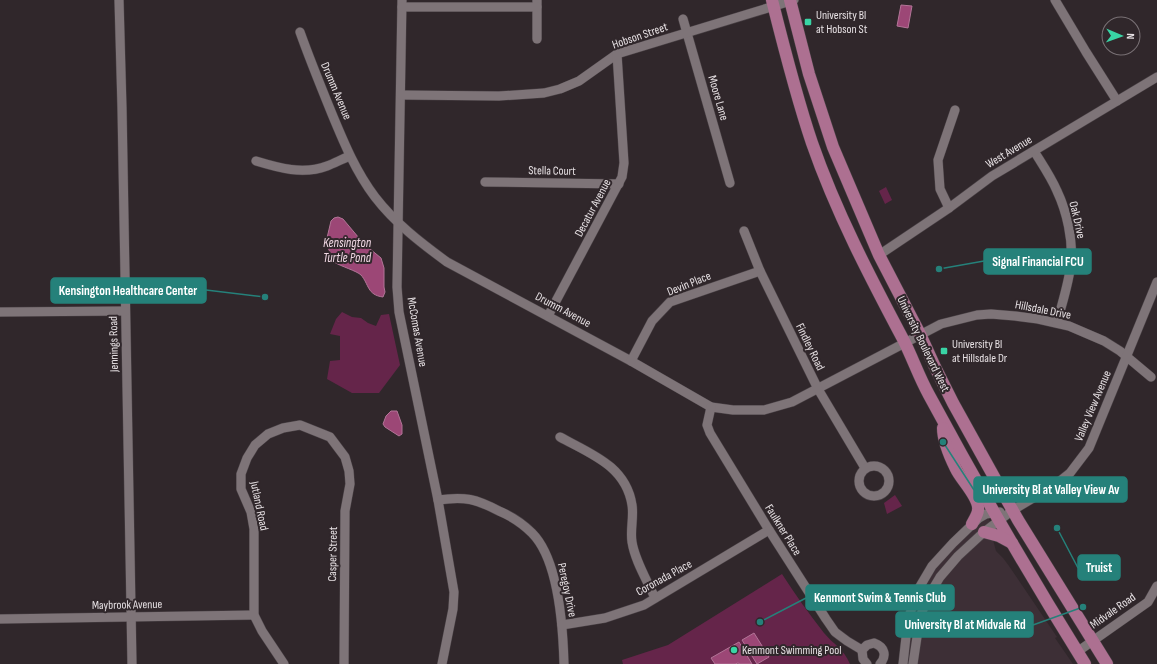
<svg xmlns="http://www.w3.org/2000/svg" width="1157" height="664" viewBox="0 0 1157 664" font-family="'Sofia Sans Condensed',sans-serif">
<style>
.built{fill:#3d2f36}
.green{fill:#65254a}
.water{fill:#9c4776;stroke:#b27597}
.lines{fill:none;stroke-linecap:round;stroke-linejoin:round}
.minor-casing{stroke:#4a4246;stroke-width:10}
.major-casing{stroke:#4a4246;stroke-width:13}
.minor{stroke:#7e7478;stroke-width:9}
.major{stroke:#ad7091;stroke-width:12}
.poi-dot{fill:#39d4a5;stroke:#30272b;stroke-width:1.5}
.labels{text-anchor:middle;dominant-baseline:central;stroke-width:4;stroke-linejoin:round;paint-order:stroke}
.poi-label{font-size:12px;fill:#e7e1e4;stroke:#30272b;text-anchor:start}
.street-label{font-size:12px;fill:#e7e1e4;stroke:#30272b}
.water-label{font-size:13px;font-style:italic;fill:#f2d9e5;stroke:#30272b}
.leader{fill:none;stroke:#25817a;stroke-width:1.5}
.callout-dot{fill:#25817a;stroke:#30272b;stroke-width:1.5}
.callout{fill:#25817a;stroke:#25817a;stroke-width:1.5}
.callout-label{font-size:13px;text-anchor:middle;font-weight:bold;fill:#fff}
</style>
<rect width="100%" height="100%" fill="#30272b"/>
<path class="built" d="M 986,514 L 995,530 L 993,540 L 996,551 L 1003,558 L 1009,566 L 1057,637 L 1055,638 L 1073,664 L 903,664 L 908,619 L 932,566 Z"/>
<g class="green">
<path d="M 886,187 L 892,200 L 885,204 L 879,191 Z"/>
<path d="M 342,312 L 352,317 L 361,318 L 368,323 L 376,326 L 381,315 L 389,314 L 400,365 L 379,393 L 352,393 L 327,379 L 330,361 L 340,360 L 340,336 L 330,334 L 336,319 Z"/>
<path d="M 895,495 L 902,506 L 887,514 L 884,503 Z"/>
<path d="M 782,574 C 795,594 809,614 824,633 C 834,645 843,648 850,664 L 623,664 L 622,660 L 668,645 Z"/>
</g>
<g class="water">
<path d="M 901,5 L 912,6 L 908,28 L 897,26 Z"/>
<path d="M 338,217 L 343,219 L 364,244 L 381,258 L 384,268 L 384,287 L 385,292 L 383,297 C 367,295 369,284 361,275 C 357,271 340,266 334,262 L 327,245 L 327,238 L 331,221 L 334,218 Z"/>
<path d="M 391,411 L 397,411 L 402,425 L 402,434 L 399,436 L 385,427 L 383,424 L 386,416 Z"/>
<path d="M 754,633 L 769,657 L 757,664 L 742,640 Z"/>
<path d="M 739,642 L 752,664 L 740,664 L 738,663 L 735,664 L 715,664 L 711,658 Z"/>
</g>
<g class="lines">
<g class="minor-casing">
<g id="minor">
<path d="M 119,0 L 122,108 L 132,664"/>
<path d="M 402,0 L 397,287 L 399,312 L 438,500 L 454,592 L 453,609 L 442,664"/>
<path d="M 537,0 L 537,39"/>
<path d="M 1055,0 L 1086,52 L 1117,101"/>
<path d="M 402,7 L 537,7"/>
<path d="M 683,19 L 730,183"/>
<path d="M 300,32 C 310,60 321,87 332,114 C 344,143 356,172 375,197 C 395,223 421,243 447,262 L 631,361 L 711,407 L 733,410 L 764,410 L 792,402 L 941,324 L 977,315 L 991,314 L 1015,316 L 1038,319 L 1069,326 L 1104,341 L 1120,351 L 1151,377"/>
<path d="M 401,95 L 499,96 L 544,93 L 560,89 L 579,81 L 617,54 L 794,0"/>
<path d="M 1034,151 C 1042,164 1051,177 1057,191 C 1067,212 1073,240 1071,263 C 1069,283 1062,303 1057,323"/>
<path d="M 256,161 C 279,168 303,175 327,166 C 335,163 342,159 350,156"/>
<path d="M 485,182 L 619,184"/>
<path d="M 949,208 L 940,189 L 938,160 L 955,110"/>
<path d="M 744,231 L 760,271 L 818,389 L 865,468"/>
<path d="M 879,255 L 949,208 L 992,176 L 1157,77"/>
<path d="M 0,312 L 125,311"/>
<path d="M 548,316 L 622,177 L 624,163 L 617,54"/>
<path d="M 631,361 L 652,321 L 670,302 L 760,271"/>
<path d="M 711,407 L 707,425 L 710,433 L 769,530 L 826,619 L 835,632 L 847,641 L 862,650"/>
<path d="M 560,437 C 591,454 626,466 632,505 C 634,517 630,530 632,542 C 635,561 647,580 655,598"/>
<circle cx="874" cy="481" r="15"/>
<path d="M 438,500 C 465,496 476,499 499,511 C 511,516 523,524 532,533 C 559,560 563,628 564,664"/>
<path d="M 0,619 L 254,615"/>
<path d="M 562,625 L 605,618 L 644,605 L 769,530"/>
<path d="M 1077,652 L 1148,602 L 1157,586"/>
<path d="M 284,664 L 262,631 L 254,615 L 254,529 L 251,512 L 241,489 L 241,474 L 247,458 L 255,445 L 268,434 L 283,428 L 300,425 L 330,437 L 345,457 L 349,471 L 350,484 L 345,511 L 344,664"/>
<path d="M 867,664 L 863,659 L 862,650 L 867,645 L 874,643 C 885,647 887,656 880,664"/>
<path d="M 903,664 L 908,619 L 919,588 L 932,566 L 953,543 L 979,518 L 986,514 L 1000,512"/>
<path d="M 913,664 L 920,617 L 928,597 L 940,577 L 958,556 L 984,532 L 1013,510 L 1055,485 L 1070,473 L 1089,448 L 1157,282"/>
</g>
</g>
<g class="major-casing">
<g id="major">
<path d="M 772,0 C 784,48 796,96 812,143 C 836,212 870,277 904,341 C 913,359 919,377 929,395 C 978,486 1030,576 1085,664"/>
<path d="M 790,0 L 809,74 L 833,147 L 879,255 L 920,334 L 935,367 L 953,403 L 1018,520 L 1107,664"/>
<path d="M 943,428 C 943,442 950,457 956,469 C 961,480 980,498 978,510 C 978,514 974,520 972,524"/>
<path d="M 984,532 L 999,536 L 1012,543"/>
</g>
</g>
<use href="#minor" class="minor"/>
<use href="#major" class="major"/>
</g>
<g class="poi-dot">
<rect x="804" y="18" width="8" height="8" rx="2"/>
<rect x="940" y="347" width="8" height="8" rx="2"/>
<circle cx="734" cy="650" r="4"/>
</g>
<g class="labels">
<g class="poi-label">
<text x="816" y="15">University Bl<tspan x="816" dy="14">at Hobson St</tspan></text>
<text x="952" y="344">University Bl<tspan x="952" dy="14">at Hillsdale Dr</tspan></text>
<text x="742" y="650">Kenmont Swimming Pool</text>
</g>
<g class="street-label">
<text transform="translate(640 36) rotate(-19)">Hobson Street</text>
<text transform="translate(336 91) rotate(67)">Drumm Avenue</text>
<text transform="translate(718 98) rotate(74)">Moore Lane</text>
<text transform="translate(1009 152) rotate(-31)">West Avenue</text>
<text transform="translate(552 171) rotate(1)">Stella Court</text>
<text transform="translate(593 208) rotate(-62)">Decatur Avenue</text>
<text transform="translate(1077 220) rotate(77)">Oak Drive</text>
<text transform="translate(689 284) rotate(-22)">Devin Place</text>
<text transform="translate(563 310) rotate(28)">Drumm Avenue</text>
<text transform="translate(1043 310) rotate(11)">Hillsdale Drive</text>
<text transform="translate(417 332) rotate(80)">McComas Avenue</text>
<text transform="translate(114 344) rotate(-91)">Jennings Road</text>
<text transform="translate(923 344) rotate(64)">University Boulevard West</text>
<text transform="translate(810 347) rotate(64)">Findley Road</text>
<text transform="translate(1093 406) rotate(-67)">Valley View Avenue</text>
<text transform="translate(259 506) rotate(78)">Jutland Road</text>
<text transform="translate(783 530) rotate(58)">Faulkner Place</text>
<text transform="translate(333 554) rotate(-89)">Casper Street</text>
<text transform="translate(664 578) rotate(-29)">Coronada Place</text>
<text transform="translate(567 590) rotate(78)">Peregoy Drive</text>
<text transform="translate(127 605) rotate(-1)">Maybrook Avenue</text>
<text transform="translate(1113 611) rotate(-35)">Midvale Road</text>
</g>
<g class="water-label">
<text x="347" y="243">Kensington<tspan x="347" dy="15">Turtle Pond</tspan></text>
</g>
</g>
<path class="leader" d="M939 269L984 261M265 297L206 290M943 442L974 490M1057 528L1078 568M760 622L806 598M1083 607L1033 625"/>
<g class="callout-dot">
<circle cx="939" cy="269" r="4"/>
<circle cx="265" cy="297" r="4"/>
<circle cx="943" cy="442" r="4"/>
<circle cx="1057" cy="528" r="4"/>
<circle cx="760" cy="622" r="4"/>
<circle cx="1083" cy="607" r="4"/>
</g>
<g class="callout">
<rect x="984" y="249" width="107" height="25" rx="4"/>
<rect x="51" y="278" width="155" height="25" rx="4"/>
<rect x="974" y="477" width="153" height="25" rx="4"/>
<rect x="1078" y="555" width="42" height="25" rx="4"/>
<rect x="806" y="585" width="148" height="25" rx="4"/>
<rect x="896" y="612" width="137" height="25" rx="4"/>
</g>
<g class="callout-label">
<text x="1038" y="266">Signal Financial FCU</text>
<text x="128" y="295">Kensington Healthcare Center</text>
<text x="1051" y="494">University Bl at Valley View Av</text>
<text x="1099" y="572">Truist</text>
<text x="880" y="602">Kenmont Swim &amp; Tennis Club</text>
<text x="965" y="629">University Bl at Midvale Rd</text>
</g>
<g transform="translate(1121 36) rotate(92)"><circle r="19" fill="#30272b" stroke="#797175"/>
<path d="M0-3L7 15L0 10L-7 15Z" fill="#39d4a5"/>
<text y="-6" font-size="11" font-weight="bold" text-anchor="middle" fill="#e7e1e4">N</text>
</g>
</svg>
